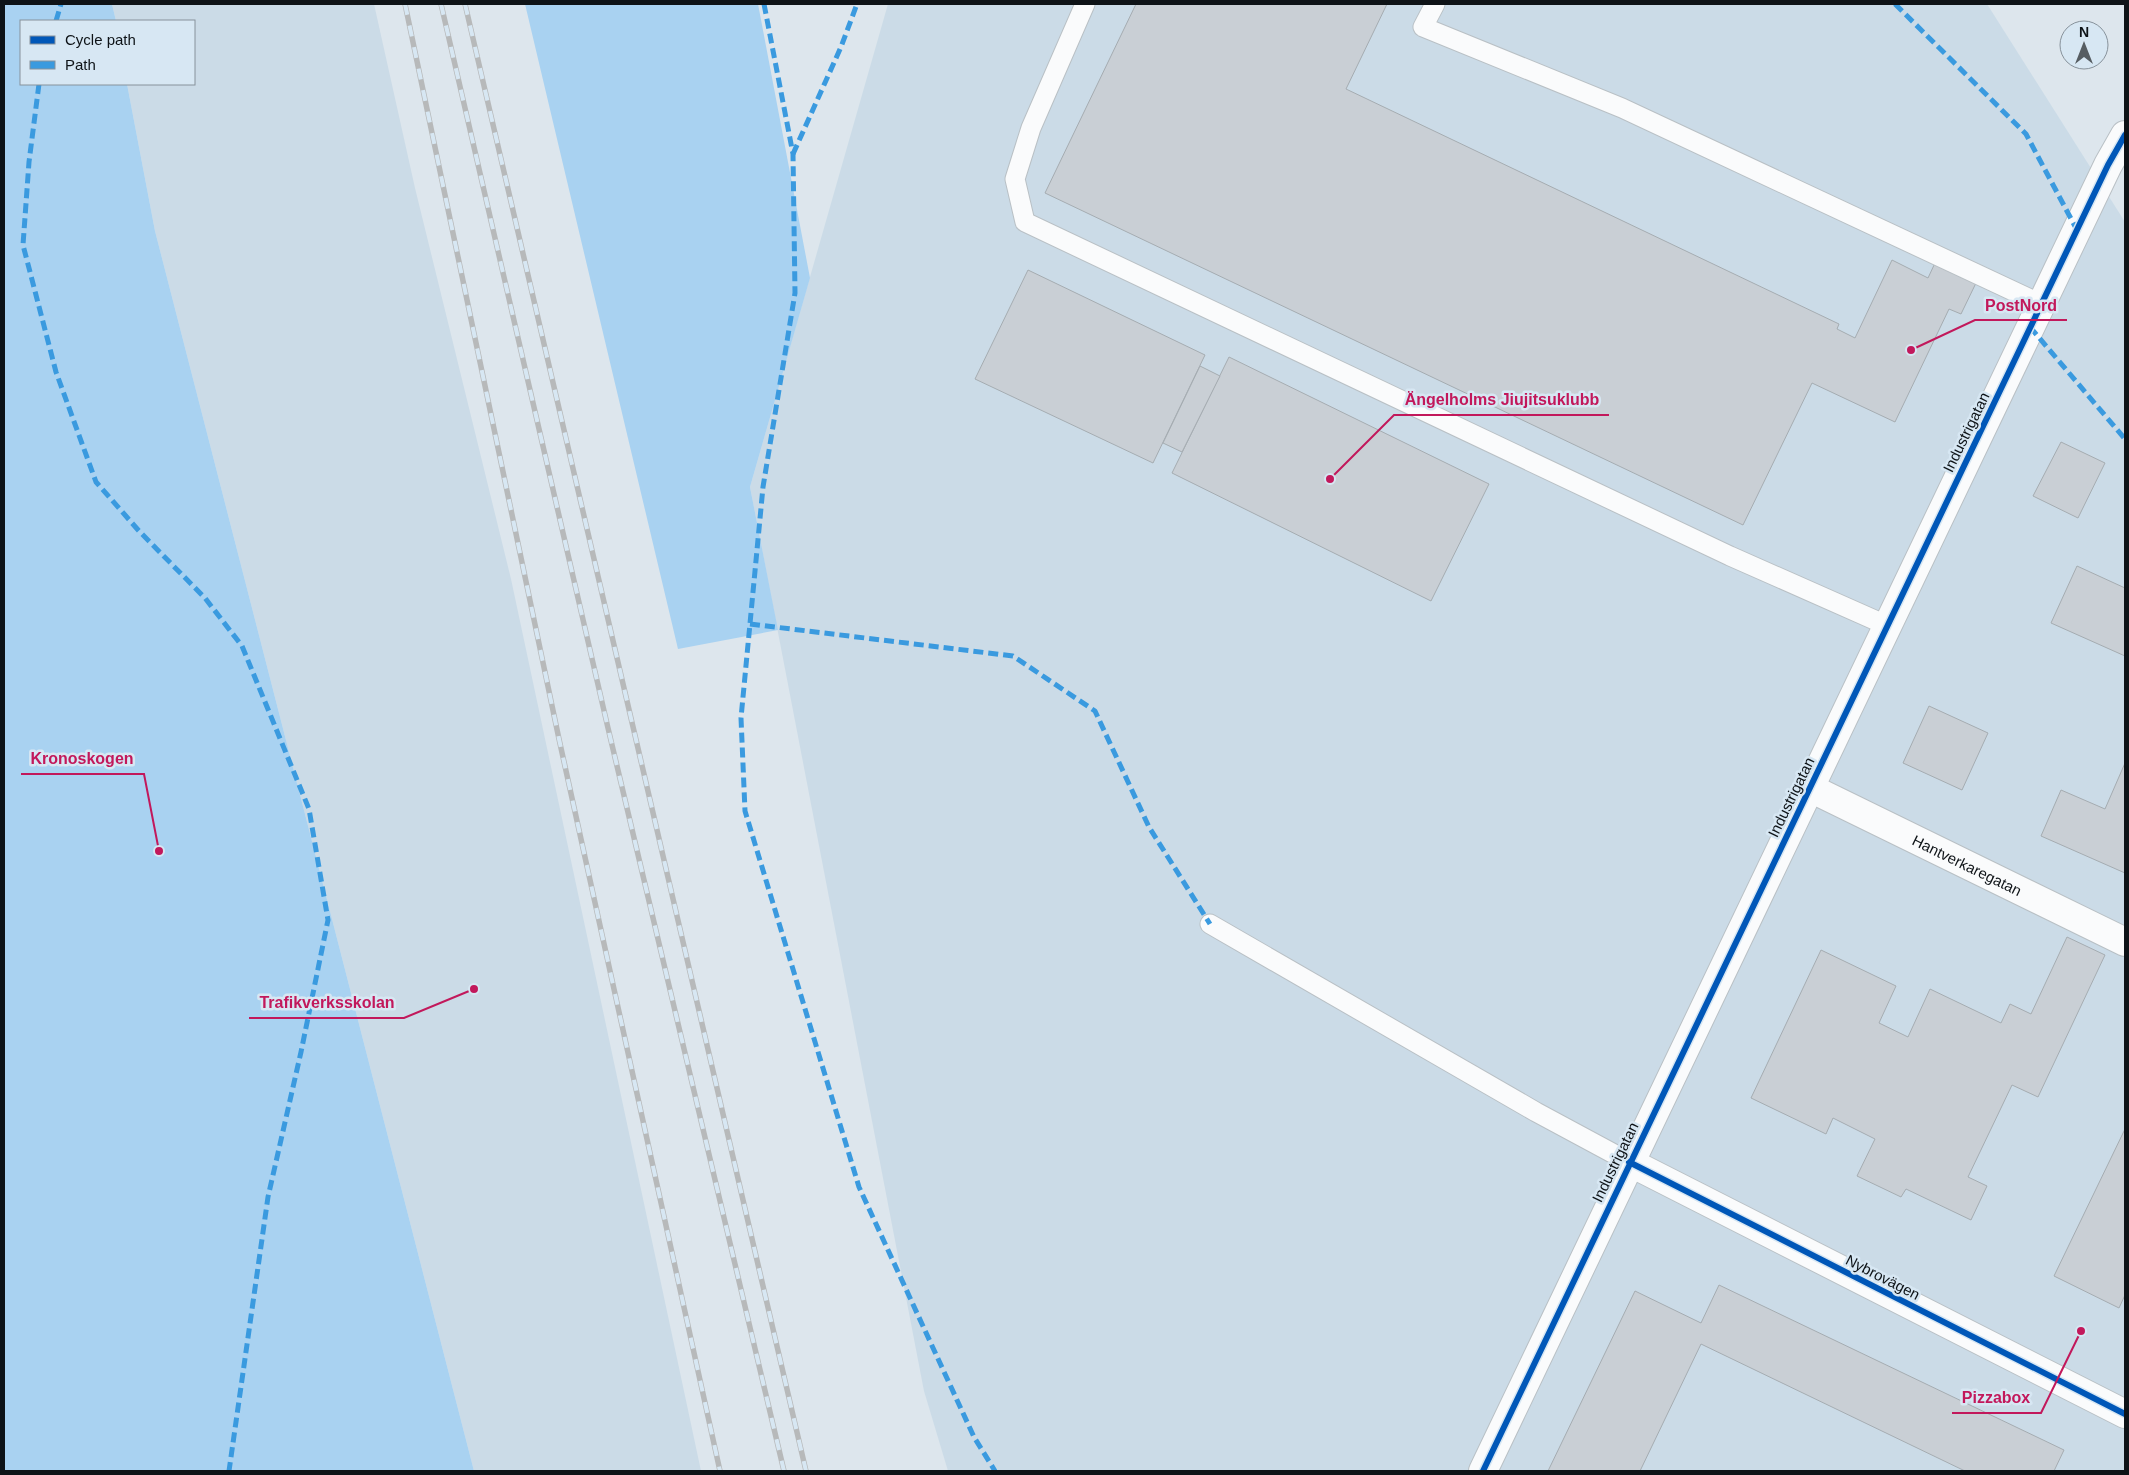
<svg xmlns="http://www.w3.org/2000/svg" width="2129" height="1475" viewBox="0 0 2129 1475" font-family="Helvetica,sans-serif">
<style>
.built{fill:#cbdbe7}
.green{fill:#a9d2f1}
.building{fill:#c9cfd5;stroke:#a5acb1}
.lines{fill:none;stroke-linecap:round;stroke-linejoin:round}
.service-casing{stroke:#b9c0c5;stroke-width:21}
.minor-casing{stroke:#b9c0c5;stroke-width:30}
.tertiary-casing{stroke:#b9c0c5;stroke-width:30}
.service{stroke:#fafbfc;stroke-width:19}
.minor{stroke:#fafbfc;stroke-width:28}
.tertiary{stroke:#fafbfc;stroke-width:28}
.rail-casing{stroke:#b7b9ba;stroke-width:5.5}
.rail{stroke:#d7e7f3;stroke-width:4;stroke-dasharray:11;stroke-linecap:butt}
.quiet{stroke:#3a9adf;stroke-width:5;stroke-dasharray:10 5;stroke-linecap:butt}
.cycleway-casing{stroke:#d7e7f3;stroke-width:9}
.cycleway{stroke:#0057b8;stroke-width:6}
.labels{text-anchor:middle;dominant-baseline:central;stroke-width:5;stroke-linejoin:round;paint-order:stroke}
.street-label{font-size:15px;fill:#0e1317;stroke:#d7e7f3}
.leader{fill:none;stroke:#c2185b;stroke-width:2}
.callout-dot{fill:#c2185b;stroke:#d7e7f3;stroke-width:2}
.callout-label{font-size:16px;text-anchor:middle;font-weight:bold;fill:#c2185b;stroke:#d7e7f3;stroke-width:5;stroke-linejoin:round;paint-order:stroke}
</style>
<rect width="100%" height="100%" fill="#dde6ed"/>
<g class="built">
<path d="M 112,4 L 374,4 L 415,188 L 511,579 L 701,1471 L 474,1471 L 155,231 L 127,84 L 194,84 L 194,21 L 116,21 Z"/>
<path d="M 888,4 L 1987,4 L 2125,222 L 2125,1471 L 948,1471 L 924,1391 L 750,487 Z"/>
</g>
<g class="green">
<path d="M 4,4 L 112,4 L 116,21 L 21,21 L 21,84 L 127,84 L 155,231 L 474,1471 L 4,1471 Z"/>
<path d="M 525,4 L 758,4 L 810,278 L 750,487 L 778,630 L 678,649 Z"/>
</g>
<g class="building">
<path d="M 1136,4 L 1387,4 L 1346,89 L 1839,324 L 1837,329 L 1855,338 L 1892,260 L 1928,278 L 1935,263 L 1976,283 L 1961,314 L 1949,309 L 1895,422 L 1812,383 L 1743,525 L 1045,193 Z"/>
<path d="M 1028,270 L 1205,355 L 1153,463 L 975,379 Z"/>
<path d="M 1229,357 L 1489,484 L 1431,601 L 1172,473 Z"/>
<path d="M 1200,366 L 1220,376 L 1182,452 L 1163,443 Z"/>
<path d="M 2061,442 L 2105,463 L 2078,518 L 2033,496 Z"/>
<path d="M 2077,566 L 2125,588 L 2125,656 L 2051,623 Z"/>
<path d="M 1929,706 L 1988,733 L 1962,790 L 1903,763 Z"/>
<path d="M 2125,763 L 2125,873 L 2041,836 L 2061,790 L 2105,809 Z"/>
<path d="M 2067,937 L 2105,955 L 2038,1097 L 2012,1085 L 1968,1177 L 1987,1186 L 1971,1220 L 1906,1189 L 1901,1197 L 1857,1176 L 1875,1139 L 1833,1118 L 1826,1134 L 1751,1098 L 1821,950 L 1896,986 L 1879,1023 L 1908,1037 L 1930,989 L 2001,1023 L 2010,1004 L 2031,1014 Z"/>
<path d="M 2125,1129 L 2125,1295 L 2119,1308 L 2054,1276 Z"/>
<path d="M 1719,1285 L 2064,1450 L 2054,1471 L 1965,1471 L 1701,1344 L 1640,1471 L 1548,1471 L 1635,1291 L 1701,1323 Z"/>
</g>
<g class="lines">
<g class="service-casing">
<g id="service">
<path d="M 1085,4 L 1031,128 L 1015,179 L 1025,222 L 1730,556 L 1886,625"/>
<path d="M 1435,4 L 1423,27 L 1622,108 L 2041,304"/>
<path d="M 1210,924 L 1536,1112 L 1629,1162"/>
</g>
</g>
<g class="minor-casing">
<g id="minor">
<path id="s1" d="M 1810,788 L 2125,942"/>
<path d="M 1629,1162 L 2125,1414"/>
</g>
</g>
<g class="tertiary-casing">
<path id="tertiary" d="M 1483,1471 L 2108,165 L 2125,135"/>
</g>
<use href="#service" class="service"/>
<use href="#minor" class="minor"/>
<use href="#tertiary" class="tertiary"/>
<g class="rail-casing">
<g id="rail">
<path d="M 405,4 L 559,739 L 720,1471"/>
<path d="M 441,4 L 608,728 L 784,1471"/>
<path d="M 465,4 L 806,1471"/>
</g>
</g>
<use href="#rail" class="rail"/>
<g class="quiet">
<path d="M 764,4 L 793,154 L 795,293 L 763,487 L 741,718 L 745,811 L 859,1187 L 974,1437 L 995,1471"/>
<path d="M 1895,4 L 2026,134 L 2077,230"/>
<path d="M 56,21 L 61,4"/>
<path d="M 39,84 L 29,162 L 23,245 L 56,372 L 96,482 L 139,531 L 205,598 L 242,646 L 309,809 L 328,920 L 301,1052 L 268,1197 L 229,1471"/>
<path d="M 793,154 L 841,47 L 857,4"/>
<path d="M 2030,327 L 2125,439"/>
<path d="M 750,624 L 1013,656 L 1095,711 L 1149,827 L 1210,924"/>
</g>
<g class="cycleway-casing">
<g id="cycleway">
<path d="M 1629,1162 L 2125,1414"/>
<path d="M 1483,1471 L 2108,165 L 2125,135"/>
</g>
</g>
<use href="#cycleway" class="cycleway"/>
</g>
<g class="labels">
<g class="street-label">
<text transform="translate(1966 432) rotate(-64)">Industrigatan</text>
<text transform="translate(1791 797) rotate(-64)">Industrigatan</text>
<text stroke="none"><textPath href="#s1" startOffset="175">Hantverkaregatan</textPath></text>
<text transform="translate(1615 1162) rotate(-64)">Industrigatan</text>
<text transform="translate(1883 1277) rotate(27)">Nybrovägen</text>
</g>
</g>
<path class="leader" d="M1911 350L1975 320H2067M1330 479L1394 415H1609M159 851L144 774H21M474 989L404 1018H249M2081 1331L2041 1413H1952"/>
<g class="callout-dot">
<circle cx="1911" cy="350" r="5"/>
<circle cx="1330" cy="479" r="5"/>
<circle cx="159" cy="851" r="5"/>
<circle cx="474" cy="989" r="5"/>
<circle cx="2081" cy="1331" r="5"/>
</g>
<g class="callout-label">
<text x="2021" y="311">PostNord</text>
<text x="1502" y="405">Ängelholms Jiujitsuklubb</text>
<text x="82" y="764">Kronoskogen</text>
<text x="327" y="1008">Trafikverksskolan</text>
<text x="1996" y="1403">Pizzabox</text>
</g>
<rect width="2129" height="1475" fill="none" stroke="#0e1317" stroke-width="10"/>
<rect x="20" y="20" width="175" height="65" fill="#d7e7f3" stroke="#87929b"/>
<rect x="30" y="36" width="25" height="8" fill="#0057b8" stroke="#87929b"/>
<text x="65" y="45" font-size="15" fill="#0e1317">Cycle path</text>
<rect x="30" y="61" width="25" height="8" fill="#3a9adf" stroke="#87929b"/>
<text x="65" y="70" font-size="15" fill="#0e1317">Path</text>
<g transform="translate(2084 45)"><circle r="24" fill="#d7e7f3" stroke="#87929b"/>
<path d="M0-4L9 19L0 12L-9 19Z" fill="#565d62"/>
<text y="-8" font-size="14" font-weight="bold" text-anchor="middle" fill="#0e1317">N</text>
</g>
</svg>
